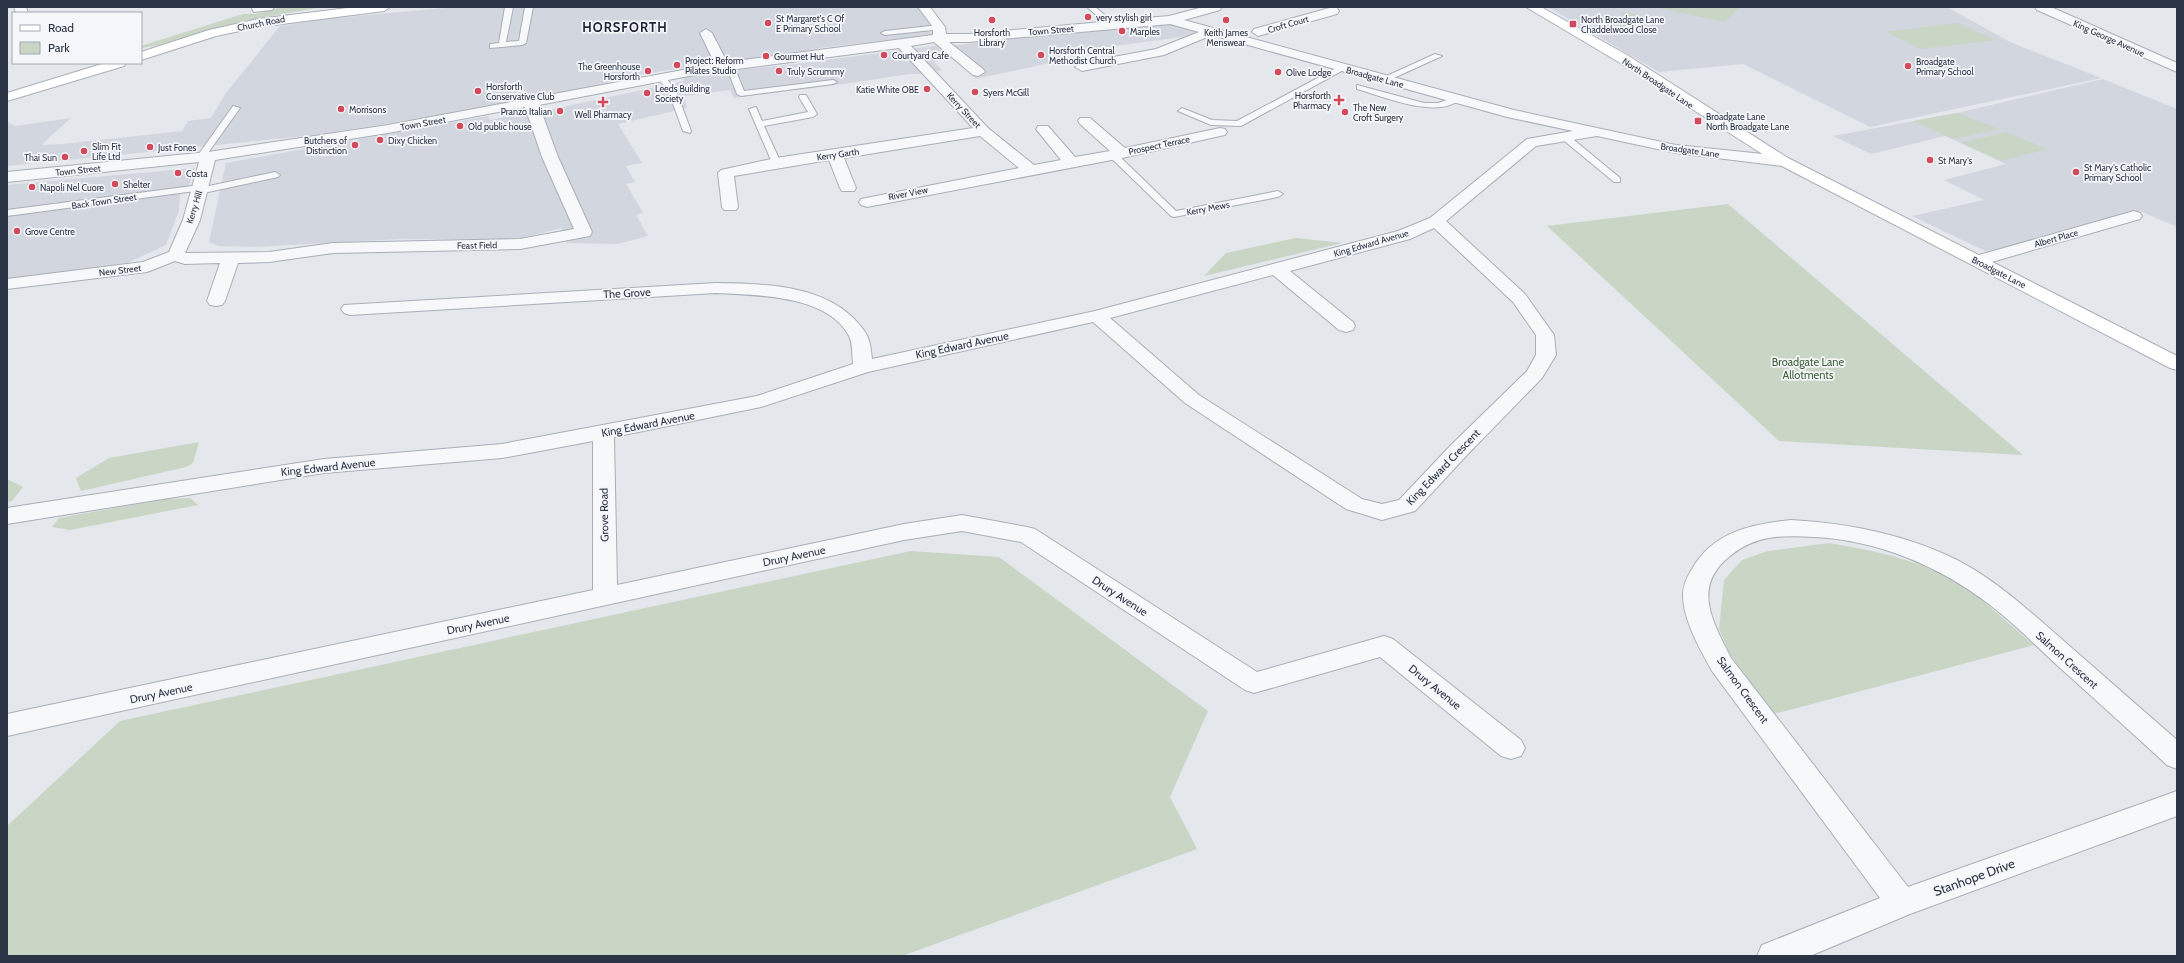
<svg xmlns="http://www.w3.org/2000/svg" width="2184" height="963" viewBox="0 0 2184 963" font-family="Cabin,sans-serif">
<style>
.built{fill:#d2d6de}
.green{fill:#c9d6c5}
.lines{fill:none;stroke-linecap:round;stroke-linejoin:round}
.lane-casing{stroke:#a9aeb7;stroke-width:2}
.street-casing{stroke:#a9aeb7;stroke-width:2}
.secondary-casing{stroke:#a9aeb7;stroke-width:2}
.lane{fill:#f7f8fa;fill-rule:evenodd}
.street{fill:#f7f8fa;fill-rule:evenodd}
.secondary{fill:#fff;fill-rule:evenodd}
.poi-dot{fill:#d1495b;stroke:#f4f6f9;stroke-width:1.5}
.labels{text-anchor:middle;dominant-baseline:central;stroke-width:3.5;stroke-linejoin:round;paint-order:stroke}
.far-poi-label{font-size:9px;fill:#2b3445;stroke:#f4f6f9;text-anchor:start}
.far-street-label{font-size:9px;fill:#2b3445;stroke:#f4f6f9}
.street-label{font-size:11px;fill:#2b3445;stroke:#f4f6f9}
.park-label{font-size:11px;fill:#3f6138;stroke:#f4f6f9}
.far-district-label{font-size:13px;font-weight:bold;letter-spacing:1px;fill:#1d2536;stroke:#f4f6f9}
.near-street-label{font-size:13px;fill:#2b3445;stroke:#f4f6f9}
</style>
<rect width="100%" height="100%" fill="#e4e7ec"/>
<g class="built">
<path d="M 456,7 L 917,7 L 938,34 L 819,48 L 790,55 L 688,67 L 631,76 L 590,88 L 514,104 L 315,135 L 7,166 L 7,122 L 15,126 L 71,118 L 41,145 L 63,144 L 182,131 L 188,121 L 211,118 L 226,93 L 280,26 L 324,19 Z"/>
<path d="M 1548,7 L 1947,7 L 2010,42 L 2101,78 L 1870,127 L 1743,64 L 1659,72 Z"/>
<path d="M 1165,23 L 1179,25 L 1203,34 L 1079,51 L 1064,55 L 1068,59 L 976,79 L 955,58 L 934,62 L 942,70 L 922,74 L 909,74 L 850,83 L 734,98 L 730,90 L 684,96 L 687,108 L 618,124 L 642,163 L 626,166 L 635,182 L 626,184 L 643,213 L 636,215 L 648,236 L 618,244 L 567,243 L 561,228 L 514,240 L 401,239 L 254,247 L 218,246 L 209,242 L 226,163 L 488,116 L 490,120 L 524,113 L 525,115 L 684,81 L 683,77 L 722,71 L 788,65 L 941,45 L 961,45 L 995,39 Z"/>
<path d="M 2103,79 L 2177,109 L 2177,227 L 2140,211 L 1987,252 L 1912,216 L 1984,200 L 1944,180 L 2006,164 L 1945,136 L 1871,154 L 1833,136 L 1957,113 Z"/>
<path d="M 195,168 L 189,185 L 180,194 L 179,210 L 166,245 L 127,263 L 7,279 L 7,185 Z"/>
</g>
<g class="green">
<path d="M 281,7 L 323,7 L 243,21 L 154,46 L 141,48 L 141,46 L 243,14 L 257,14 Z"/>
<path d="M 1654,7 L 1740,7 L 1724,22 Z"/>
<path d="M 1620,11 L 1650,18 L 1632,34 L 1617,24 L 1626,18 Z"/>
<path d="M 1958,23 L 1995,40 L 1921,49 L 1886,32 Z"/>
<path d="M 1957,113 L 1999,129 L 1953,139 L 1913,121 Z"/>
<path d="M 2006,132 L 2047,149 L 2001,161 L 1961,143 Z"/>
<path d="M 1728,204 L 2023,455 L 1779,441 L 1547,226 Z"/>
<path d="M 1296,238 L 1342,243 L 1204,276 L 1226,253 Z"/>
<path d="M 199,442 L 193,463 L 186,467 L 81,491 L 76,478 L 109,458 Z"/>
<path d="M 7,479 L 23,487 L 12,501 L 7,502 Z"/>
<path d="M 190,498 L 198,505 L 70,530 L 52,527 L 59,518 L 165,499 Z"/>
<path d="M 1829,543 C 1876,551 1929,561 1969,590 C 1992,607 2012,627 2034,645 L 1770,715 L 1730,654 L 1719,629 L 1724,580 L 1742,560 L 1768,551 Z"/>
<path d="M 911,551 L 999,557 L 1208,711 L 1170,797 L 1197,849 L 902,956 L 7,956 L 7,826 L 120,721 Z"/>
</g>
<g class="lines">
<g class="lane-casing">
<g id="lane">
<path d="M 505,7 L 513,7 L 506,42 L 519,41 L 525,7 L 533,7 L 526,43 L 522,45 L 490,48 L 490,44 L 499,43 Z"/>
<path d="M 1087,7 L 1095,7 L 1117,25 L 1110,27 Z"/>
<path d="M 939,25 L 942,25 L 942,29 L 885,35 L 881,33 L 885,31 Z"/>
<path d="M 1435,54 L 1442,56 L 1387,81 L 1380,79 Z"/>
<path d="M 727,64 L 734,66 L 744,91 L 833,80 L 837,82 L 833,84 L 741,96 L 737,94 L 726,66 Z"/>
<path d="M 1340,66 L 1347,68 L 1241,126 L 1211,125 L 1178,111 L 1182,108 L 1212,120 L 1237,121 Z"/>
<path d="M 658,75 L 664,75 L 677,93 L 691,131 L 690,133 L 683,131 L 669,93 L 657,77 Z"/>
<path d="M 1357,85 L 1424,103 L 1438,103 L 1456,97 L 1460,99 C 1438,120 1382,96 1357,89 Z"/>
<path d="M 800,95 L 806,95 L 817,114 L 813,117 L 764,126 L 781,163 L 779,165 L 773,165 L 749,109 L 756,107 L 762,121 L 808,112 L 799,97 Z"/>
<path d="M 233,106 L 240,108 L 203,160 L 197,160 L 196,158 Z"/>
<path d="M 1562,135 L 1568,135 L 1620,178 L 1620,182 L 1614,182 L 1562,139 Z"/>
<path d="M 1113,152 L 1116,153 L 1176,211 L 1278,191 L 1283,194 L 1278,197 L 1174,217 L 1171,216 L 1110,157 L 1109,155 Z"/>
<path d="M 275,172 L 280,175 L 278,177 L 199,194 L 195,191 L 7,216 L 7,210 L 200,185 L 204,187 Z"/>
</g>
</g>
<g class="street-casing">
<g id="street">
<path d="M 14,7 L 26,7 L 28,13 L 16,13 Z"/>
<path d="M 253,7 L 274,7 L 272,10 L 254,12 L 252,9 Z"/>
<path d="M 918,7 L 930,7 L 945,27 L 946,34 L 969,34 L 1169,16 L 1203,7 L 1222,7 L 1220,10 L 1184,20 L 1514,110 L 1676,145 L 1783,156 L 1788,158 L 1791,161 L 1788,164 L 1783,166 L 1676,153 L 1597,136 L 1536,146 L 1446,221 L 1525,294 L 1554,335 L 1556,355 L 1542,378 L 1467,455 L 1415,511 L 1382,520 L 1346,509 L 1185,403 L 1093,322 L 868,372 L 761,407 L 614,437 L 617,585 L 904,524 L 962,515 L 1027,527 L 1035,529 L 1257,672 L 1384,636 L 1393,639 L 1521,740 L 1525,748 L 1521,756 L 1511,759 L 1501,756 L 1380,657 L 1254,693 L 1245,690 L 1021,542 L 962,531 L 904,540 L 7,736 L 7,714 L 593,590 L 593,441 L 502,458 L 324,473 L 7,524 L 7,508 L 324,459 L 502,444 L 757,396 L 853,364 C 852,355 853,344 849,336 C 828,295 756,295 716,293 L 350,315 L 344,313 L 341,309 L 344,305 L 716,283 C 764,284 824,284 858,323 C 862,328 866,332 868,338 C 871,345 871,352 872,359 L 1095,311 L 1398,231 L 1430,218 L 1527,139 L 1573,131 L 1507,117 L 1212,35 L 1164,55 L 1082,71 L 1075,67 L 1082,63 L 1156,49 L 1199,32 L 1170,24 L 969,42 L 949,42 L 983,69 L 985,72 L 978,76 L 973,75 L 934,42 L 911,46 L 988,128 L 1034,165 L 1061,160 L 1036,129 L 1038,126 L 1048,126 L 1075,157 L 1110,151 L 1080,124 L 1078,121 L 1080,118 L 1090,118 L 1125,148 L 1220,128 L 1225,129 L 1227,132 L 1225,135 L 1220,136 L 1122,158 L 867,207 L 861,205 L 859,202 L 861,199 L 1019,168 L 980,136 L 844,158 L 856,188 L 854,191 L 842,191 L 840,188 L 829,160 L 734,176 L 738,207 L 736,210 L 724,210 L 722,207 L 718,173 L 721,170 L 776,158 L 973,128 L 899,48 L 699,74 L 539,105 L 558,157 L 592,232 L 590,236 L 520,249 L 333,253 L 269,262 L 238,263 L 225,301 L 222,305 L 216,306 L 210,305 L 207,301 L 220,263 L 185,264 L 175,261 L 147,272 L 7,289 L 7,279 L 143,262 L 169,252 L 183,220 L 199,162 L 7,182 L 7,172 L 208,152 L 388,125 L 715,64 L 700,33 L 706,29 L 712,33 L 727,62 L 933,35 L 933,27 ZM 525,107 L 542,157 L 574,229 L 520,239 L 333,243 L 269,252 L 185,253 L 200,220 L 215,160 L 388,133 ZM 1434,228 L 1513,302 L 1536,335 L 1536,355 L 1527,371 L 1451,445 L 1399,500 L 1382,504 L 1362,499 L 1199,395 L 1110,318 L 1273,275 L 1339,330 L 1346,332 L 1353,330 L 1355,326 L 1353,322 L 1290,271 L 1410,239 Z"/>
<path d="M 1333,7 L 1337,8 L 1339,11 L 1337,14 L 1258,36 L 1252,32 L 1254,29 Z"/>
<path d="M 2035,7 L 2051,7 L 2177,63 L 2177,72 L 2037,10 Z"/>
<path d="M 2134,211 L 2140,213 L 2142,216 L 2140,219 L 1978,266 L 1972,265 L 1969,261 L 1972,257 Z"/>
<path d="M 1791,520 C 1846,523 1904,534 1955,559 C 1997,580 2030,612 2065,642 C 2103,675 2140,708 2177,740 L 2177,769 L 2167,765 C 2131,732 2095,699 2059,667 C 2036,646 2014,623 1990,605 C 1940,566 1877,540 1814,537 C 1782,535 1756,535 1730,556 C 1691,587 1713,622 1731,658 L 1908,887 L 2177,791 L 2177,816 L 1910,914 L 1810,956 L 1757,956 L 1762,945 L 1880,898 L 1712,671 C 1700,649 1683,620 1683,595 C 1683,585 1687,577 1692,569 C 1713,532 1751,524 1791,520 Z"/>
</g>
</g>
<g class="secondary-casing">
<g id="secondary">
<path d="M 356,7 L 390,7 L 384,11 L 258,27 L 216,36 L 141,60 L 141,52 L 209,30 L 258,19 Z"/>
<path d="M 1526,7 L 1541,7 L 1627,55 L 1788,158 L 2177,356 L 2177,370 L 2170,368 L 1778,164 L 1617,61 Z"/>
<path d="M 105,63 L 126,63 L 124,66 L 7,101 L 7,93 Z"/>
</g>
</g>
<use href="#lane" class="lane"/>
<use href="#street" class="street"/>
<use href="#secondary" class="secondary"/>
</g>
<g class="poi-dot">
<circle cx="1088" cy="17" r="4"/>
<circle cx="992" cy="20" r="4"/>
<circle cx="1226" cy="20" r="4"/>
<circle cx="768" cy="23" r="4"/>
<rect x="1569" y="20" width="8" height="8" rx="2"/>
<circle cx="1122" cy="31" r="4"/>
<circle cx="884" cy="55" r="4"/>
<circle cx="1041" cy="55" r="4"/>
<circle cx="766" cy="56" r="4"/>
<circle cx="677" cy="65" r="4"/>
<circle cx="1908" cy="66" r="4"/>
<circle cx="648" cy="71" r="4"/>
<circle cx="779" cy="71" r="4"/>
<circle cx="1278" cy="72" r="4"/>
<circle cx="927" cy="89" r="4"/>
<circle cx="478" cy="91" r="4"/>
<circle cx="975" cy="92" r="4"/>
<circle cx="647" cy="93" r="4"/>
<path d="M1337 94h4v4h4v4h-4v4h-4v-4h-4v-4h4z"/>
<path d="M601 96h4v4h4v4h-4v4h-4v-4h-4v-4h4z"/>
<circle cx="341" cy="109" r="4"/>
<circle cx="560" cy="111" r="4"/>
<circle cx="1345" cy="112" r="4"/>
<rect x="1694" y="117" width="8" height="8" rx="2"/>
<circle cx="460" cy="126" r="4"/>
<circle cx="380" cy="140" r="4"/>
<circle cx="355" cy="145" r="4"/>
<circle cx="150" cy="147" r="4"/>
<circle cx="84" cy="151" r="4"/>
<circle cx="65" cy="157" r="4"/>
<circle cx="1930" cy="160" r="4"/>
<circle cx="2076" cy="172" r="4"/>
<circle cx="178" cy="173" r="4"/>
<circle cx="115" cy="184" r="4"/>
<circle cx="32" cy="187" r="4"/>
<circle cx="17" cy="231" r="4"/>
</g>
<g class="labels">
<g class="far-poi-label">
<text x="1096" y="17">very stylish girl</text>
<text x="776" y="18">St Margaret's C Of<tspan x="776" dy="10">E Primary School</tspan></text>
<text x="1581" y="19">North Broadgate Lane<tspan x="1581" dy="10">Chaddelwood Close</tspan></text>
<text x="1130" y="31">Marples</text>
<text x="992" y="32" text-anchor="middle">Horsforth<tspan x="992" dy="10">Library</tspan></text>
<text x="1226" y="32" text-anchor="middle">Keith James<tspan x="1226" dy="10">Menswear</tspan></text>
<text x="1049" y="50">Horsforth Central<tspan x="1049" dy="10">Methodist Church</tspan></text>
<text x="892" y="55">Courtyard Cafe</text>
<text x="774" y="56">Gourmet Hut</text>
<text x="685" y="60">Project: Reform<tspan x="685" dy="10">Pilates Studio</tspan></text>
<text x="1916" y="61">Broadgate<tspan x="1916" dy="10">Primary School</tspan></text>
<text x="640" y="66" text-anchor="end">The Greenhouse<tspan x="640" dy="10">Horsforth</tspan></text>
<text x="787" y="71">Truly Scrummy</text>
<text x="1286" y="72">Olive Lodge</text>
<text x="486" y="86">Horsforth<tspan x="486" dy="10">Conservative Club</tspan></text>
<text x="655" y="88">Leeds Building<tspan x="655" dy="10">Society</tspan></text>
<text x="919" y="89" text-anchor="end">Katie White OBE</text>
<text x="983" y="92">Syers McGill</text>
<text x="1331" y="95" text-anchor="end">Horsforth<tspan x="1331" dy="10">Pharmacy</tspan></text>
<text x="1353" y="107">The New<tspan x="1353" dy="10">Croft Surgery</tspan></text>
<text x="349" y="109">Morrisons</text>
<text x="552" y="111" text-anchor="end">Pranzo Italian</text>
<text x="603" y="114" text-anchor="middle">Well Pharmacy</text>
<text x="1706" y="116">Broadgate Lane<tspan x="1706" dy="10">North Broadgate Lane</tspan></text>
<text x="468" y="126">Old public house</text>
<text x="347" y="140" text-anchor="end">Butchers of<tspan x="347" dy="10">Distinction</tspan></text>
<text x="388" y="140">Dixy Chicken</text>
<text x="92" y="146">Slim Fit<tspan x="92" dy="10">Life Ltd</tspan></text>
<text x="158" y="147">Just Fones</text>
<text x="57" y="157" text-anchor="end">Thai Sun</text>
<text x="1938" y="160">St Mary's</text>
<text x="2084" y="167">St Mary's Catholic<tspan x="2084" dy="10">Primary School</tspan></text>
<text x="186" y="173">Costa</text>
<text x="123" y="184">Shelter</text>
<text x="40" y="187">Napoli Nel Cuore</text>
<text x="25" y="231">Grove Centre</text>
</g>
<g class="far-street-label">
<text transform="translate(261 23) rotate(-11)">Church Road</text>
<text transform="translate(1288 24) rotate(-16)">Croft Court</text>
<text transform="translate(1051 30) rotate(-5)">Town Street</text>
<text transform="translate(2109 38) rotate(24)">King George Avenue</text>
<text transform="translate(1375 77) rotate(15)">Broadgate Lane</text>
<text transform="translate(1658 83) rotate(34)">North Broadgate Lane</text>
<text transform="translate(964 110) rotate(47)">Kerry Street</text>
<text transform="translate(423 123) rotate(-10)">Town Street</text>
<text transform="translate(1159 145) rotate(-12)">Prospect Terrace</text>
<text transform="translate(1690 150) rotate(8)">Broadgate Lane</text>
<text transform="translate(838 154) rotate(-8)">Kerry Garth</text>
<text transform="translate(78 170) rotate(-6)">Town Street</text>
<text transform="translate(908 193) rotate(-11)">River View</text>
<text transform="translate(104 201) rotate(-8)">Back Town Street</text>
<text transform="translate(194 207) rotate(-73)">Kerry Hill</text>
<text transform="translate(1208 208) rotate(-11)">Kerry Mews</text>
<text transform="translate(2056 238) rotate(-16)">Albert Place</text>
<text transform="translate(1371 243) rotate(-16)">King Edward Avenue</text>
<text transform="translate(477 245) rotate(-1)">Feast Field</text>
<text transform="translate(120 270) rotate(-7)">New Street</text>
<text transform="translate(1999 272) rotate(27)">Broadgate Lane</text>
</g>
<g class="street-label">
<text transform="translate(627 293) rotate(-3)">The Grove</text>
<text transform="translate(962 345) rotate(-12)">King Edward Avenue</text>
<text transform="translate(648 424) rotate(-11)">King Edward Avenue</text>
<text transform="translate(328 467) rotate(-6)">King Edward Avenue</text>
<text transform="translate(1443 467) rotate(-46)">King Edward Crescent</text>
<text transform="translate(604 515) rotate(-91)">Grove Road</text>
<text transform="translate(794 556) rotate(-12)">Drury Avenue</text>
<text transform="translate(1120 596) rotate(33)">Drury Avenue</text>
<text transform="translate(478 624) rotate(-12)">Drury Avenue</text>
<text transform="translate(2067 660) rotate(42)">Salmon Crescent</text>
<text transform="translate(1435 687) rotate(39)">Drury Avenue</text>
<text transform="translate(1743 690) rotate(54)">Salmon Crescent</text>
<text transform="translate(161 693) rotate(-12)">Drury Avenue</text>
</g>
<g class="park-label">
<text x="1808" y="362">Broadgate Lane<tspan x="1808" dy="13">Allotments</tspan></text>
</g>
<g class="far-district-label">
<text x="625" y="27">HORSFORTH</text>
</g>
<g class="near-street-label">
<text transform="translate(1974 877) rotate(-20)">Stanhope Drive</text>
</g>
</g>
<rect width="2184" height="963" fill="none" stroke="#2b3445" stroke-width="16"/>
<rect x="12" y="12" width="130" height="52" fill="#f4f6f9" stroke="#a4a8b1"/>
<rect x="20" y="25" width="20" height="6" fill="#ffffff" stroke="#a4a8b1"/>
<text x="48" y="32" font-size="12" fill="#2b3445">Road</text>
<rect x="20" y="42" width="20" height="12" fill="#c9d6c5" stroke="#a4a8b1"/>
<text x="48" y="52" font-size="12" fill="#2b3445">Park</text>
</svg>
